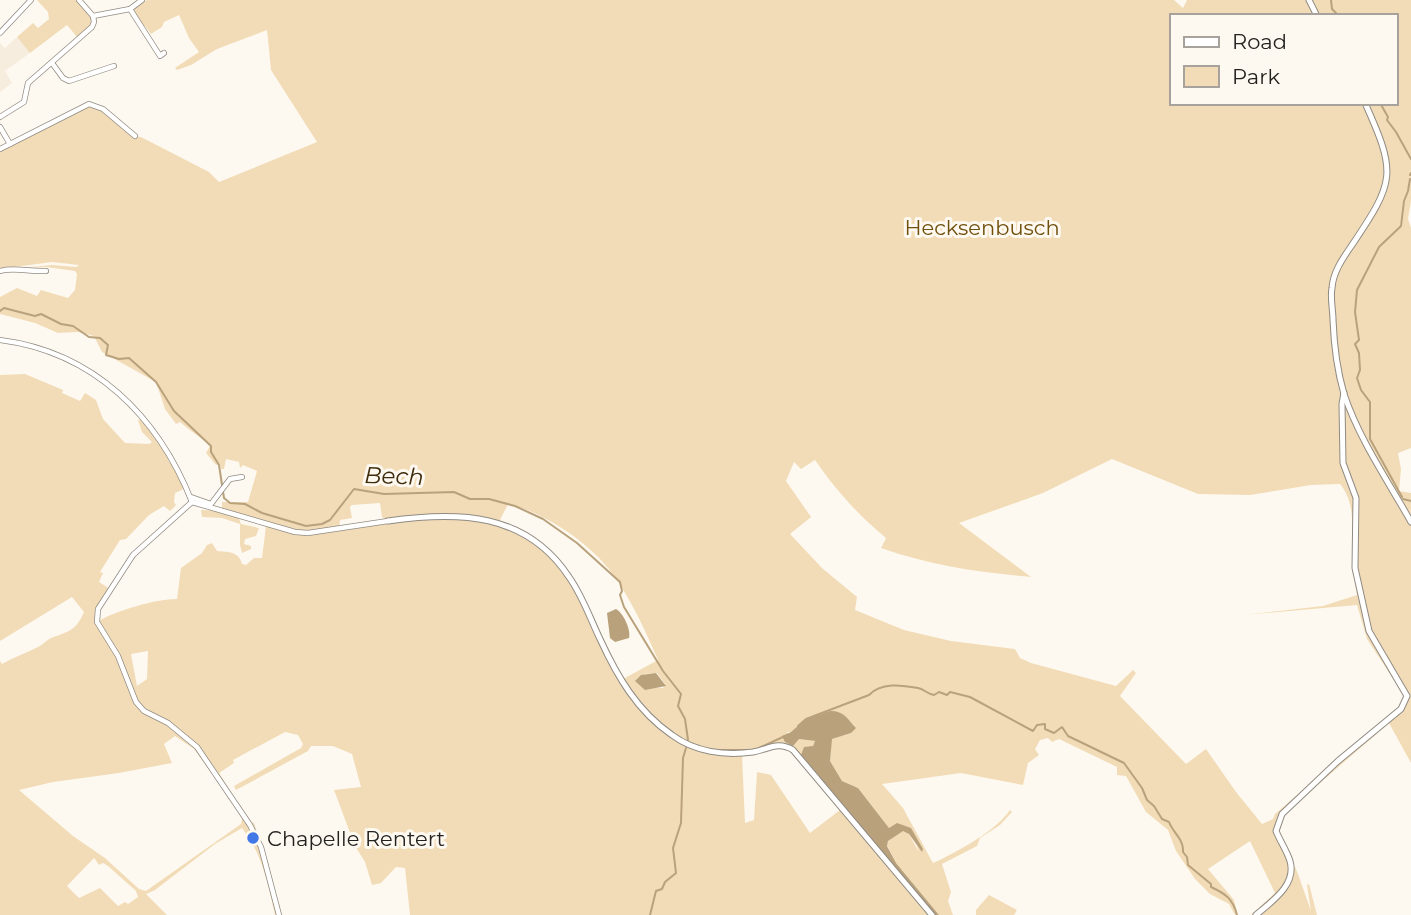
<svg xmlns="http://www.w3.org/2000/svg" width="1411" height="915" viewBox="0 0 1411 915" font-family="Montserrat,sans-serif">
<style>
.built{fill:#f7edde}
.green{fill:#f2dcb7;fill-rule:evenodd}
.water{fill:#b9a17c}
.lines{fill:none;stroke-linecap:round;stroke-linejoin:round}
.stream{stroke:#b9a17c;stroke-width:2}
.minor-casing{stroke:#908b83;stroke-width:6}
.tertiary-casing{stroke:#908b83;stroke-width:7}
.minor{stroke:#fff;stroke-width:4.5}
.tertiary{stroke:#fff;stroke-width:5}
.poi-dot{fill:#4277e7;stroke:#fef9f0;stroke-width:2.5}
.labels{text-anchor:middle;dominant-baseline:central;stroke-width:6;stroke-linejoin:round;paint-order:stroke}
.park-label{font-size:21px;fill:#70500d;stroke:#fef9f0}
.poi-label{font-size:21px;fill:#24221f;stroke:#fef9f0;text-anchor:start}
.water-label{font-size:23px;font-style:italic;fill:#3e2c0c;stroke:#fef9f0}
</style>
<rect width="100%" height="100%" fill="#fef9f0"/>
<path class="built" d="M 17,37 L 30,53 L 5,71 L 12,83 L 0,92 L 0,43 L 5,48 Z"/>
<g class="green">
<path d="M 37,0 L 77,0 L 91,17 L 91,25 L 77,37 L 67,25 L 30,53 L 17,37 L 33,23 L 38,28 L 49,19 L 48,12 Z"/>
<path d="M 147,0 L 1174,0 L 1183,8 L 1187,0 L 1411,0 L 1411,201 L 1408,219 L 1411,228 L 1411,448 L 1398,453 L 1401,469 L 1399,491 L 1411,493 L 1411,763 L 1389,723 L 1283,815 L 1279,830 L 1298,874 L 1311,911 L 1307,885 L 1309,884 L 1317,915 L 1251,915 L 1275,893 L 1250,841 L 1208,869 L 1234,900 L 1237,913 L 1235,915 L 1229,904 L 1210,894 L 1195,879 L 1176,851 L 1168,830 L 1146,812 L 1126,776 L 1117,775 L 1117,767 L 1059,739 L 1052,742 L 1048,738 L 1040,740 L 1035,749 L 1039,755 L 1028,763 L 1023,785 L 961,773 L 882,784 L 903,808 L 933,863 C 956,853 997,830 1010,810 L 1012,812 L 1000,825 L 980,838 L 977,846 L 942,864 L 951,892 L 948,901 L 953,915 L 939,915 L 896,863 L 887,845 L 888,841 L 903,830 L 909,834 L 919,852 L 911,828 L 889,828 L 858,788 L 842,781 L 830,761 L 831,739 L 851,733 C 849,695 808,719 791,732 L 786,732 L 799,739 L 815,741 L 813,746 L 917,892 L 935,915 L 410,915 L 405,868 L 396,867 L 381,883 L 372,885 L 365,862 L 355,846 L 334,790 L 361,787 L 352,754 L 333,746 L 311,746 L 308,751 L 236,790 L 234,786 L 301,748 L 303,744 L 298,735 L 285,732 L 233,760 L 234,763 L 219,773 L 250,822 L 254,823 L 273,882 L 280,915 L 275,915 C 268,884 262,853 242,828 L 215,844 L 155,890 L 146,894 L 167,915 L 0,915 L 0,661 L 2,664 C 14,657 26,653 38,647 C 43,645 46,640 51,638 C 69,631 76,631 84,612 L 72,597 L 0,641 L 0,375 L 25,374 L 63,390 L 62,393 L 80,401 L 85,393 L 96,400 L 103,419 L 125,443 L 149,444 L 152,442 L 142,432 L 138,420 L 141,419 L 170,458 L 168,460 L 177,471 L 184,486 L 182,490 L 175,493 L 174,502 L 176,505 L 170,511 L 164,506 L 149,515 L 126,539 L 120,540 L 100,572 L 103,573 L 99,582 L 110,589 L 98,609 L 97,622 C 115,611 155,599 177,599 L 181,568 L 202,553 L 207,545 L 212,543 L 217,551 C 228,552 239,551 242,564 L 246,565 L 254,558 L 262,558 L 266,526 L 238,516 L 241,524 L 259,528 L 256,536 L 245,539 L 244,544 L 251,546 L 251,549 L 242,553 L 240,545 L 240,524 L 222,518 L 202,517 L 201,510 L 222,511 L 222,502 L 248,502 L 257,471 L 243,465 L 240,468 L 239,462 L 226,459 L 224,469 L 221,469 L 220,464 L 216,465 L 206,453 L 210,446 C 201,437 190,431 180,422 L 176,424 L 165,409 L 156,382 L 102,352 L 94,336 L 78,332 L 58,333 L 35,323 L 0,314 L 0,297 L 17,288 L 37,296 L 41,290 L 68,298 L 75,290 L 77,274 L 75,271 L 46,267 L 20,268 L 52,265 L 76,267 L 79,265 L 52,262 L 0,269 L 0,149 L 89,104 L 97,105 L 135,136 L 141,137 L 209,172 L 219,182 L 317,142 L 271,70 L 267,30 L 217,49 L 191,65 L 177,70 L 175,68 L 199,52 L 189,38 L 179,15 L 164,22 L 162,27 L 151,34 L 145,26 L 143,26 L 132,10 ZM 1171,16 L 1395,16 L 1395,103 L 1171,103 ZM 1112,459 L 1198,494 L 1250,495 L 1311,485 L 1340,484 C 1357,505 1351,530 1352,555 C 1352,569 1355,582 1357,595 L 1323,606 L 1244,615 L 1357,605 L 1367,639 L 1403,694 L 1403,701 L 1399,707 L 1275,814 L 1273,819 L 1262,824 L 1236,792 L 1206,749 L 1186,764 L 1120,696 L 1136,673 L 1133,670 L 1116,686 L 1031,663 L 1020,658 L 1015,649 L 951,641 L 904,630 L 855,610 L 857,597 L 822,568 L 790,534 L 811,517 L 786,481 L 794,462 L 801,469 L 815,460 C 836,490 857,514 886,538 L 881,548 C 932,566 978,572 1031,577 L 959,523 L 1043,493 ZM 380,503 L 382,517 L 387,521 L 339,528 L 340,520 L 352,518 L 350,507 L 352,505 ZM 508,504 C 543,512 585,540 608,568 C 629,594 645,630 658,660 L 623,679 L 584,599 L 571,577 L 574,579 C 555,553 533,528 499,522 ZM 148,651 L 147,679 L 137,686 L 131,654 ZM 657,673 L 665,684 L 663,688 L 652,687 L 644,674 ZM 175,736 L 194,749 L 210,771 L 214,769 L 242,819 L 241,824 L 146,891 L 139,889 L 105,858 L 73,836 L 19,790 L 53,782 L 119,773 L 172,763 L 164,744 ZM 787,747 L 840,810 L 810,833 L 771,775 L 757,772 L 754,820 L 745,823 L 742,753 ZM 94,858 L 99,865 L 103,863 L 108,866 L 136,891 L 138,897 L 128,904 L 125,902 L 118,906 L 100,888 L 79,898 L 67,886 Z"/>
<path d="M 989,895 L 1017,910 L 1014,915 L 976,915 L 976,910 Z"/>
</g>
<g class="water">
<path d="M 616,609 C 624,614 631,630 629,638 L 615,642 L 610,638 L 607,613 Z"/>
<path d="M 656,673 L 666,686 L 645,690 L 635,681 L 641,675 Z"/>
<path d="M 830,711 C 845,711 847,719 856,728 L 851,733 L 832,739 L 830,761 L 842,781 L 858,788 L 889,828 L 897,823 L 911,828 L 923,849 L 922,852 L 909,834 L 903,831 L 888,841 L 887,846 L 896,863 L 939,915 L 935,915 L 801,755 L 804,747 L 813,746 L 815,741 L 799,739 L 793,746 L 785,742 L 782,736 L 791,732 L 806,719 Z"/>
</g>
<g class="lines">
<g class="stream">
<path d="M 1331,0 L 1332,9 L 1339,16"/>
<path d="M 1380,103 L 1388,117 L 1387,120 L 1396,132 L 1411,159"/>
<path d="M 1410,175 L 1411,173"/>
<path d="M 0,311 L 4,308 L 35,316 L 41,314 L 61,324 L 73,326 L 89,337 L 100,338 L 108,345 L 106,355 L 119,359 L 129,358 L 156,382 L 174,411 L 211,446 L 211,452 L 219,465 L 224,498 L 230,503 L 245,504 L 262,513 L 306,526 L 322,524 L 330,520 L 354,489 L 384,494 L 454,492 L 470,499 L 489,499 L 515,506 L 543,519 L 577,543 L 620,582 L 622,591 L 620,595 L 624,607 L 663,671 L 681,694 L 678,706 L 685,719 L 688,740"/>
<path d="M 1402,497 L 1370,439 L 1370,402 L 1361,390 L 1357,378 L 1360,370 L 1359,353 L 1355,344 L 1359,340 L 1355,312 L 1357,290 L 1379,247 L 1401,226 L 1404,201 L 1408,191 L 1410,179"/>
<path d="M 1403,499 L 1411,501"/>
<path d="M 798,726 L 806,719 L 869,695 C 881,682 902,685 918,688 C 924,689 927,694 934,695 L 939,692 L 947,695 L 950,692 L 970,697 L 1033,731 L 1037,725 L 1045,724 L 1045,729 L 1054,733 L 1062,727 L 1068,736 L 1124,763 L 1142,788 L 1147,800 L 1154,806 L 1162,819 L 1169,822 C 1173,833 1184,839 1183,852 L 1187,857 L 1188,865 L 1211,884 L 1211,887 C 1226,894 1233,899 1237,915"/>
<path d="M 759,748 L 785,736"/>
<path d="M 720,750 L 750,750"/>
<path d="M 650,915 L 656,891 L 662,889 L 665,882 L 676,873 L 673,848 L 681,823 L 683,758 L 686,748"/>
</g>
<g class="minor-casing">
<g id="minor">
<path d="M 79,0 L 93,16 L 130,9 L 142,0"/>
<path d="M 130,9 L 160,56 L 164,53"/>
<path d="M 0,33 L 31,0"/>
<path d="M 52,63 L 63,78 L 69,81 L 114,66"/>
<path d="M 0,117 L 24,102 L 28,83 L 92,27 L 94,22 L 93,16"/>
<path d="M 0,127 L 10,144"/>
<path d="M 0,149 L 89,104 L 103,109 L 135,136"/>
<path d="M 0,271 C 15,267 30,272 46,271"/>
<path d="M 0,340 C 94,352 158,416 192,502 L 295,532 L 308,533 L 388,521"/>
<path d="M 191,497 L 211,504 L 230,479 L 242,477"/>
<path d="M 192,502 L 133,555 L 98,609 L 97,622 L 118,656 L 136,702 L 144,711 L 168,723 L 197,747 L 250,825 L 261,847 L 279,915"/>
</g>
</g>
<g class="tertiary-casing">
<g id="tertiary">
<path d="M 1309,0 L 1317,16"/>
<path d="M 1365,103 C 1397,174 1395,181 1352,245 C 1343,258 1333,272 1332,288 C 1330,298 1333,310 1333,320 C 1334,345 1337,370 1344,394 C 1359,439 1388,481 1411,522"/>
<path d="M 388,521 C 458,511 526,512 569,577 C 582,595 590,618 600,639 C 617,676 637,711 672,735 C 695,752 725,756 753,752 C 769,749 778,741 793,750 L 932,915"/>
<path d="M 1256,915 C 1271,902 1297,885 1290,861 C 1287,851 1280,841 1276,831 L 1282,814 L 1338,761 L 1401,709 L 1407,696 L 1369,631 L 1355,568 L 1356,498 L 1343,463 L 1342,404 L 1344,393"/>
</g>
</g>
<use href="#minor" class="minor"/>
<use href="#tertiary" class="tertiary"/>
</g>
<circle class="poi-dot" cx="253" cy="838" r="7"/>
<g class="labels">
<g class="park-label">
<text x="982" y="227">Hecksenbusch</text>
</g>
<g class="poi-label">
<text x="267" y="838">Chapelle Rentert</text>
</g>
<g class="water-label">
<text transform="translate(394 476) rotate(2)">Bech</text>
</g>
</g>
<rect x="1170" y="14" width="228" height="91" fill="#fef9f0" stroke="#a7a39c" stroke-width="2"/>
<rect x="1184" y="37" width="35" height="10" fill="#ffffff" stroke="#a7a39c" stroke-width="2"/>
<text x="1232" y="49" font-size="21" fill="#24221f">Road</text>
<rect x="1184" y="66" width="35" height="21" fill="#f2dcb7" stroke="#a7a39c" stroke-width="2"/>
<text x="1232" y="84" font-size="21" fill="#24221f">Park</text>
</svg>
